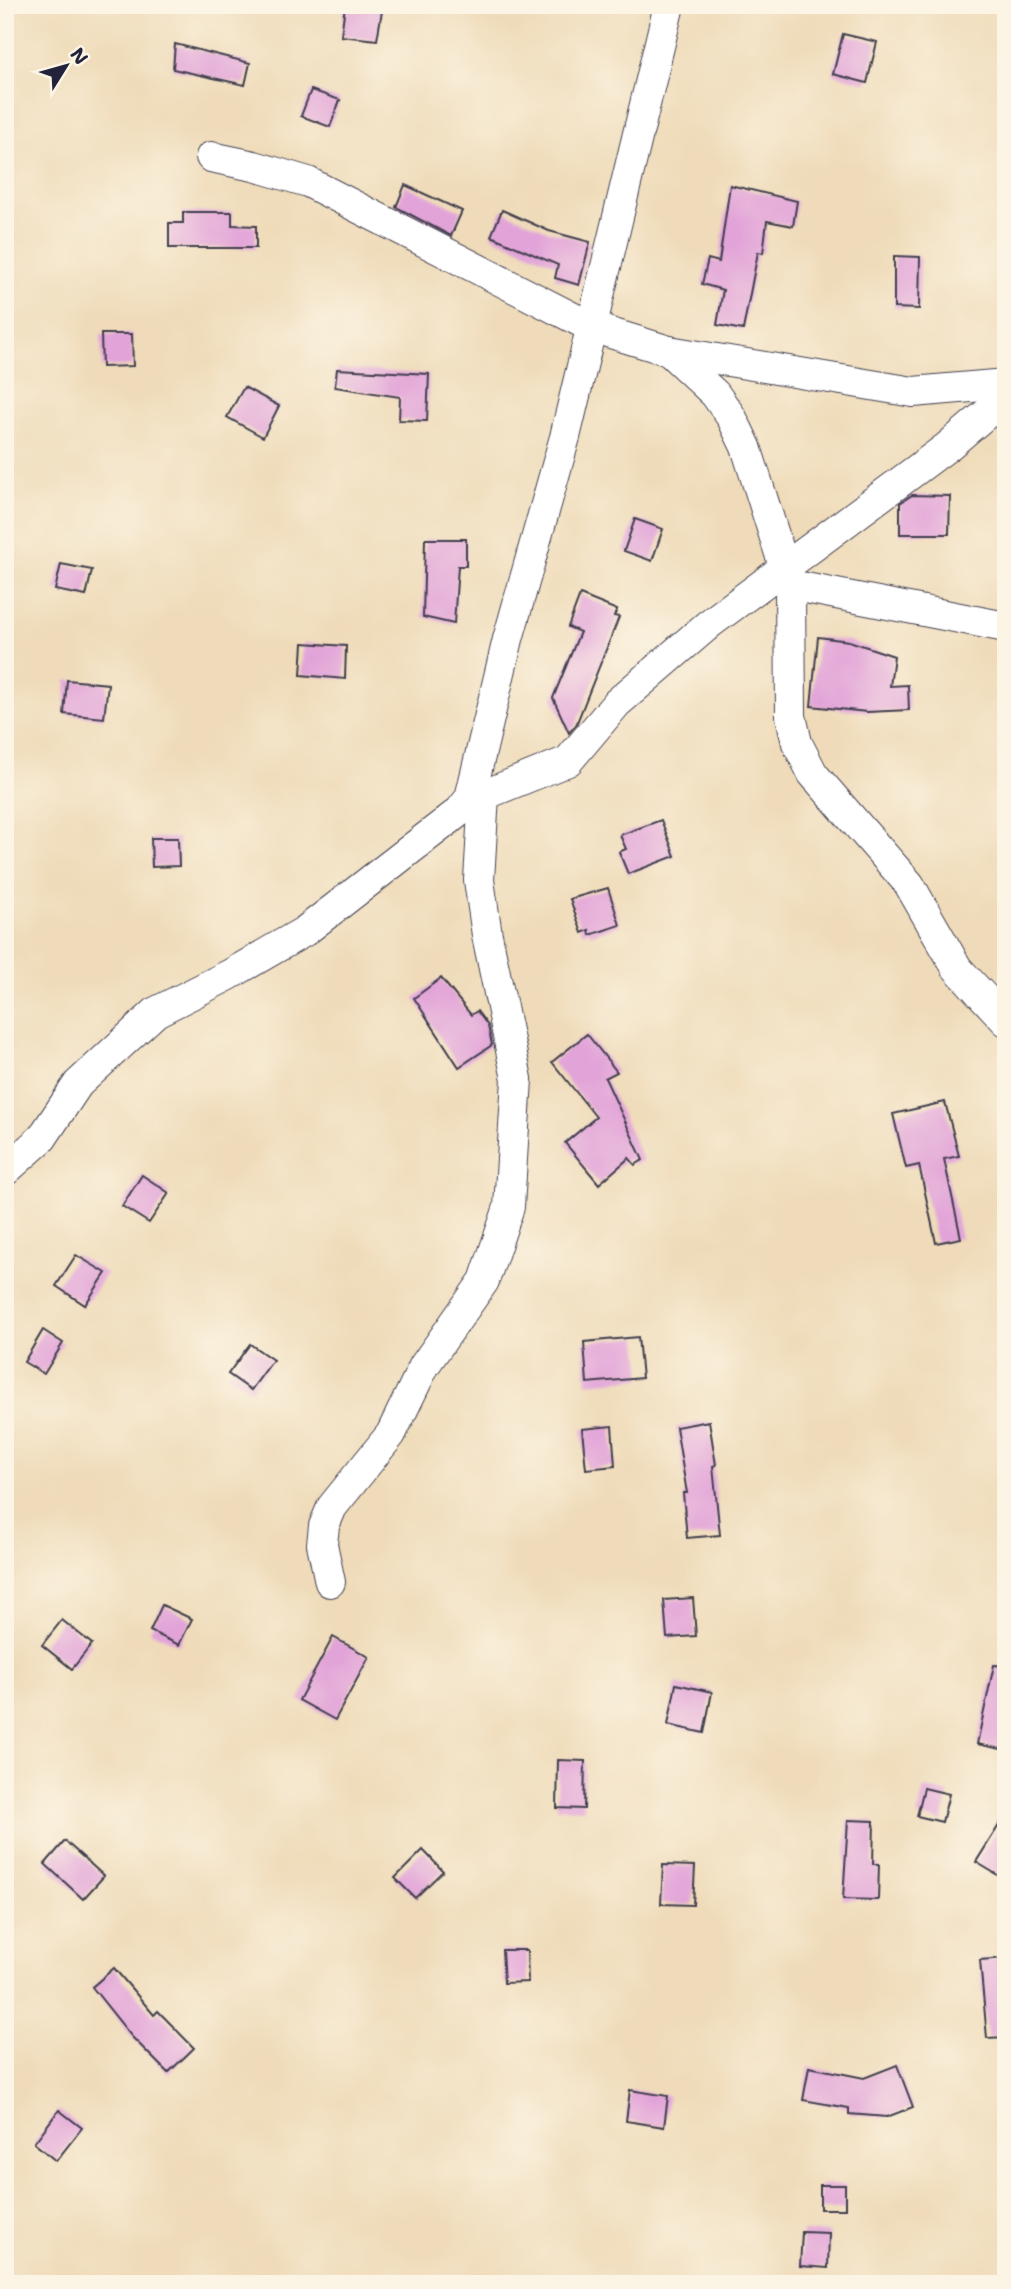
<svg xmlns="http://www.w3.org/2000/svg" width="1011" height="2289" viewBox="0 0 1011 2289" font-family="'Shantell Sans',sans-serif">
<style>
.building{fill:#e2a4d8}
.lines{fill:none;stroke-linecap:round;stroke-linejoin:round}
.minor-casing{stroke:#413e4e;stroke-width:32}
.minor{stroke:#fff;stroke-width:30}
</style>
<rect width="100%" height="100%" fill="#fcf5e5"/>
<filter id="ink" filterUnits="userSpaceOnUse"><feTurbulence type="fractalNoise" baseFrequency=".0143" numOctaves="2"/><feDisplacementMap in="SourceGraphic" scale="14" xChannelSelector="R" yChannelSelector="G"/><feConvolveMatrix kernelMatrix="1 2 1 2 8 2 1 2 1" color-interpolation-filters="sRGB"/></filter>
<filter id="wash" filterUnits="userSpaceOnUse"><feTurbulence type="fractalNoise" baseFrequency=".00686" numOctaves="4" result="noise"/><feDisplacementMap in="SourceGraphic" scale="28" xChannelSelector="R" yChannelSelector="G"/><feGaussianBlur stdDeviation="1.57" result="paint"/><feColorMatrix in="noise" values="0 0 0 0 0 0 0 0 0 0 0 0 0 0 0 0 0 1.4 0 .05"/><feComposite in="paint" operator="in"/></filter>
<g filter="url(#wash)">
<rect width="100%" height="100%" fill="#efdbb9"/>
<g id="blocks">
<g class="building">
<path d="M 345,5 L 383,5 L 377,40 L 341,36 Z"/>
<path d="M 843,34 L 877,42 L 867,83 L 833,74 Z"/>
<path d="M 175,44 L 250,63 L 245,85 L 173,69 Z"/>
<path d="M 311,90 L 340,100 L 330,127 L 301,116 Z"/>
<path d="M 405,185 L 462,211 L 451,236 L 396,207 Z"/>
<path d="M 730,185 L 797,201 L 793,226 L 767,221 L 763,253 L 758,252 L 743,330 L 717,325 L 723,290 L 702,284 L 708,259 L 719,262 Z"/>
<path d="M 502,210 L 549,231 L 590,242 L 579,285 L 555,278 L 558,265 L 491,236 Z"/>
<path d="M 183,212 L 232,212 L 232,225 L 256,226 L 256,248 L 169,248 L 169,223 L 183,223 Z"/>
<path d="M 894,256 L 920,257 L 919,309 L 894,308 Z"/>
<path d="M 101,334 L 132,334 L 133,366 L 102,367 Z"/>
<path d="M 337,369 L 429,374 L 427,421 L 399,420 L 400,397 L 335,387 Z"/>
<path d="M 244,387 L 279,406 L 263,437 L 227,417 Z"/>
<path d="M 912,495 L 950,496 L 949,534 L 900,534 L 900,503 Z"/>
<path d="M 635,519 L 663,529 L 652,561 L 624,551 Z"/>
<path d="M 425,539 L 466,539 L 466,566 L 458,566 L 454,624 L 423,617 Z"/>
<path d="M 61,564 L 92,570 L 86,596 L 55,590 Z"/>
<path d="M 580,595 L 617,610 L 614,616 L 619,617 L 576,725 L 569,733 L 553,698 L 580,632 L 568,627 Z"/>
<path d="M 818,637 L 849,641 L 894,656 L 890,686 L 908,685 L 909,710 L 867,712 L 811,706 Z"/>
<path d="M 303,643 L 346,646 L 345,679 L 301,675 Z"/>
<path d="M 67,680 L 108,684 L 104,718 L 64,714 Z"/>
<path d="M 661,820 L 675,856 L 628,874 L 619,852 L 626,849 L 620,835 Z"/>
<path d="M 151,838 L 178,838 L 179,866 L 152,867 Z"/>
<path d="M 608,888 L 620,925 L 590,935 L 589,930 L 582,933 L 570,899 Z"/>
<path d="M 441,978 L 471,1015 L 477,1011 L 488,1026 L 492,1045 L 459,1067 L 414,998 Z"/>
<path d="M 587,1034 L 617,1072 L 605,1078 L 643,1160 L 635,1165 L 629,1158 L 599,1184 L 565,1143 L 596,1117 L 552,1062 Z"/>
<path d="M 945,1102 L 959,1156 L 944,1159 L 961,1238 L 936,1243 L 919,1165 L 906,1168 L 893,1114 Z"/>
<path d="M 142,1175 L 169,1193 L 149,1223 L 122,1206 Z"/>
<path d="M 76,1255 L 106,1273 L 85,1305 L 56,1286 Z"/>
<path d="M 43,1330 L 63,1343 L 44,1374 L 24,1362 Z"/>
<path d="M 638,1337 L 642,1378 L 587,1383 L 584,1342 Z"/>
<path d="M 250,1344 L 273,1360 L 251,1390 L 228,1374 Z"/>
<path d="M 709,1421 L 716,1465 L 713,1466 L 720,1535 L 687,1538 L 683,1493 L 687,1493 L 676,1427 Z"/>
<path d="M 612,1426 L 615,1466 L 586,1469 L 582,1429 Z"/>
<path d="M 693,1598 L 696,1636 L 667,1638 L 664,1600 Z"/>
<path d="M 162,1605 L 192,1619 L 179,1645 L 150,1631 Z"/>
<path d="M 62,1620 L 92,1644 L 72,1669 L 42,1645 Z"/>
<path d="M 333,1637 L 369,1657 L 335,1720 L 299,1700 Z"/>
<path d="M 994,1665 L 1006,1666 L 1006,1750 L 977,1744 Z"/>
<path d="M 676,1684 L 712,1692 L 704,1733 L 668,1725 Z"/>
<path d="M 558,1760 L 585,1761 L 584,1809 L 557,1808 Z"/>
<path d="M 924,1788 L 949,1794 L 942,1822 L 917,1816 Z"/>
<path d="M 1006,1814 L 1006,1880 L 976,1862 Z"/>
<path d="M 848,1820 L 874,1821 L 873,1864 L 879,1864 L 878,1900 L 843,1899 Z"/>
<path d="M 65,1841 L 104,1876 L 83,1899 L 45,1864 Z"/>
<path d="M 423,1850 L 443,1871 L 415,1898 L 395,1878 Z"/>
<path d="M 663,1865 L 695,1866 L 693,1905 L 661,1904 Z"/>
<path d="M 502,1950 L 527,1950 L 528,1982 L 504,1983 Z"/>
<path d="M 1006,1958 L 1006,2037 L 987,2038 L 980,1960 Z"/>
<path d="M 114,1968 L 154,2015 L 158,2011 L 194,2048 L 168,2073 L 132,2037 L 92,1987 Z"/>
<path d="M 897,2065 L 913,2107 L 887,2117 L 849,2114 L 849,2108 L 803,2100 L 809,2067 L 864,2078 Z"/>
<path d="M 630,2090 L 668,2096 L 664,2127 L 626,2121 Z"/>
<path d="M 59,2110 L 82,2128 L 56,2161 L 34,2143 Z"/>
<rect x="820" y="2185" width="25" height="24"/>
<path d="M 802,2232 L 829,2233 L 828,2268 L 800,2266 Z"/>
</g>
</g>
</g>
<g filter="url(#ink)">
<use href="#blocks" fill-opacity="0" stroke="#413e4e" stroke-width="2"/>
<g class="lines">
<g class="minor-casing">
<g id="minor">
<path d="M 211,157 L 254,166 L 308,182 L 591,327 L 669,351 L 913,392 L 1006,384"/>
<path d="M 669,351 L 715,394 L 732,418 L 746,447 L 790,585 L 791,716 L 797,743 L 813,774 L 909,884 L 957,968 L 1006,1021"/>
<path d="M 790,585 L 1006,627"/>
<path d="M 470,798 L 484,795 L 568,761 L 617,703 L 709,624 L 947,447 L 1006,397"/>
<path d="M 5,1171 L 42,1138 L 78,1084 L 156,1012 L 229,975 L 305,931 L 460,811 L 470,798 L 508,639 L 565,437 L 669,5"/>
<path d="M 330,1582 L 322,1544 L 324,1526 L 332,1507 L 391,1434 L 424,1366 L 484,1281 L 509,1207 L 517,1079 L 487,935 L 479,880 L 484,795"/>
</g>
</g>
<use href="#minor" class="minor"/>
</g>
</g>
<rect width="1011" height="2289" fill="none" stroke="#fcf5e5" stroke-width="28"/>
<g transform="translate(66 66) rotate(53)" stroke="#fcf5e5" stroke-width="5" paint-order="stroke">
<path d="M0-5L12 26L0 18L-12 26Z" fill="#22223b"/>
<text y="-10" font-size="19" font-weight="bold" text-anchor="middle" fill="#22223b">N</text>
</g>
</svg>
